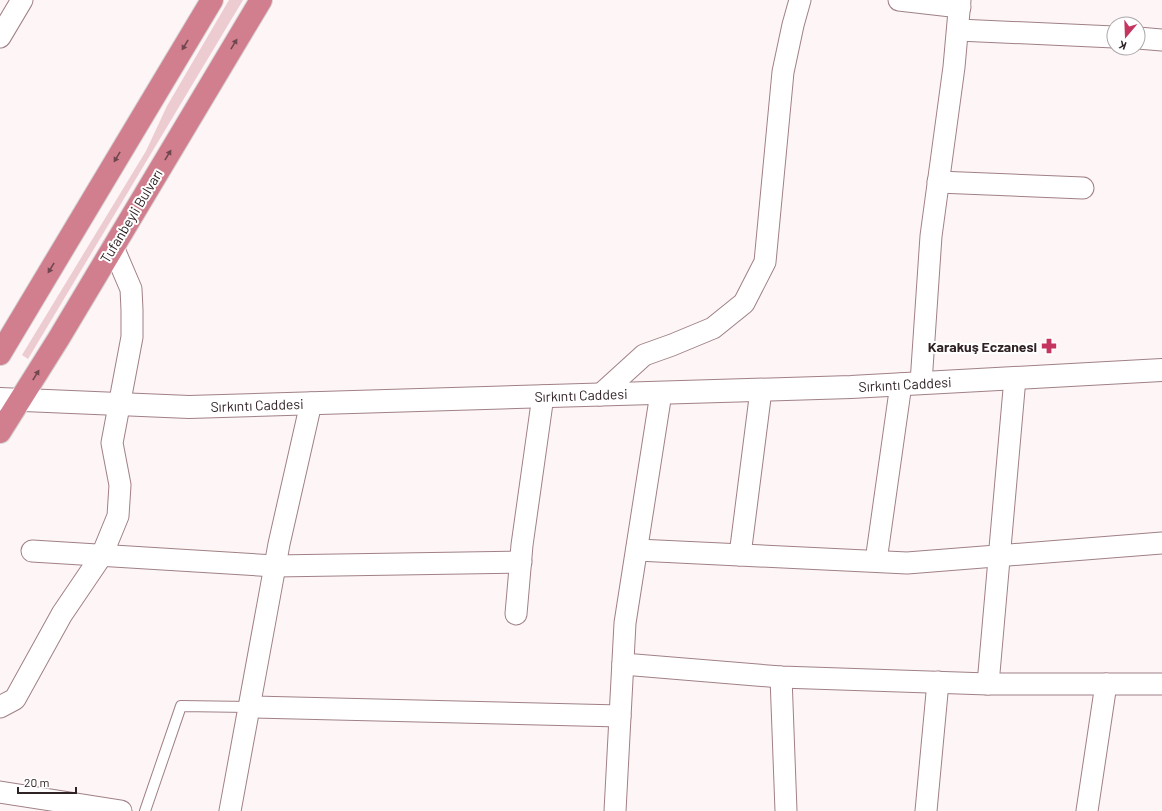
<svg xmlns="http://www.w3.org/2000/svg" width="1162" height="811" viewBox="0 0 1162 811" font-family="Barlow,sans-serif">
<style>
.green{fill:#ecccd1}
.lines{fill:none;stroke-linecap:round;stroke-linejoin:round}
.lane-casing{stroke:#a08086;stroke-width:12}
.street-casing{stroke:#a08086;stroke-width:23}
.secondary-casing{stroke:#a08086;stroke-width:24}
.highway-casing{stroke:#d6d3d3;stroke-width:24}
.lane{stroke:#fff;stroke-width:10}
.street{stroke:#fff;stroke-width:21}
.secondary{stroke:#fff;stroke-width:22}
.highway{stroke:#d17e8e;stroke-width:22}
.oneway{fill:#70474f}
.labels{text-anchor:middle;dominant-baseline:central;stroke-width:4;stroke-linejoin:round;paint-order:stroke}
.street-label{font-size:14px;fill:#302325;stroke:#fff}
.poi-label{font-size:14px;font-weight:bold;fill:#302325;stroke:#fff;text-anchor:end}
</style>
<rect width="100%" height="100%" fill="#fdf5f6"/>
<path class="green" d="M 229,0 L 243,0 L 28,359 L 22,355 L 146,151 L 167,106 Z"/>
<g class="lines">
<g class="lane-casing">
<path id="lane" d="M 145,811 L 181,706 L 249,707"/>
</g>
<g class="street-casing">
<g id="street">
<path d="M 899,0 L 960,7"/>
<path d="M 958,30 L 1114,37"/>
<path d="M 0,37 L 22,0"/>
<path d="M 1138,38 L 1162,40"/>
<path d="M 938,182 L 1083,188"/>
<path d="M 921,383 L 931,236 L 954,67 L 960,0"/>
<path d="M 600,395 L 644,355 L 672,345 L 713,328 L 744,303 L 765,262 L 783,72 L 793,25 L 800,0"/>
<path d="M 637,550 L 907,563 L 1162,543"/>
<path d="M 32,551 L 275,566 L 521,562"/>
<path d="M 740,555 L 761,390"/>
<path d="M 876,561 L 901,384"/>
<path d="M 516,614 L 522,545 L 543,396"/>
<path d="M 623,664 L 781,677 L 988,684 L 1162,684"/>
<path d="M 781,677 L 786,811"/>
<path d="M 988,684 L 1015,378"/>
<path d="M 0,707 L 15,699 L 62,614 L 102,555 L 118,516 L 120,485 L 112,443 L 132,337 L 132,310 L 131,289 L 113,247"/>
<path d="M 249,707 L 620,716"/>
<path d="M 0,792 L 121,811"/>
<path d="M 230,811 L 279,544 L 311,403"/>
<path d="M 615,811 L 625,623 L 661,393"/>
<path d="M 926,811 L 938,682"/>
<path d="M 1087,811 L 1106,684"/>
</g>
</g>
<g class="secondary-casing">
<path id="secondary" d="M 0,399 L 189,407 L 851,387 L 1162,370"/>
</g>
<g class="highway-casing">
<g id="highway">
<path d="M 0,354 L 212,0"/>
<path d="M 0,432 L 59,338 L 261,0"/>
</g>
</g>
<use href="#lane" class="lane"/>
<use href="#street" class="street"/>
<use href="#secondary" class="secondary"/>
<use href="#highway" class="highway"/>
</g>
<defs><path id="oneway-solid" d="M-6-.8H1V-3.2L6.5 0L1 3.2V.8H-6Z"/></defs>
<g class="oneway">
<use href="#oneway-solid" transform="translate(234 44) rotate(-59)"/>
<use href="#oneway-solid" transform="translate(185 45) rotate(121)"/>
<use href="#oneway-solid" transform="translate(168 155) rotate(-59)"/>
<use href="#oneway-solid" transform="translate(117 157) rotate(121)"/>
<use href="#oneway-solid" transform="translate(51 268) rotate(121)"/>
<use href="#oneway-solid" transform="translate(36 375) rotate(-58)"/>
</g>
<defs>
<g id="pharmacy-bare" transform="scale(1.2)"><path d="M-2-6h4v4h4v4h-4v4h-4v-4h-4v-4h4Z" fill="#c43560" stroke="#fff" stroke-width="2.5" paint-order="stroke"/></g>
</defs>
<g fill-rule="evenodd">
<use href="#pharmacy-bare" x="1049" y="346"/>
</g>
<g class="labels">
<g class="street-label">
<text transform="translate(131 216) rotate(-59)">Tufanbeyli Bulvarı</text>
<text transform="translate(905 384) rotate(-3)">Sırkıntı Caddesi</text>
<text transform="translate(581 395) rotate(-2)">Sırkıntı Caddesi</text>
<text transform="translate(257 405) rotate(-2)">Sırkıntı Caddesi</text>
</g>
<g class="poi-label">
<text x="1037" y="346">Karakuş Eczanesi</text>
</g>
</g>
<g transform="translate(1126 36) rotate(199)"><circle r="19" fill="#ffffff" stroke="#aca7a8"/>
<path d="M0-3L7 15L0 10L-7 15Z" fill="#c43560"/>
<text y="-6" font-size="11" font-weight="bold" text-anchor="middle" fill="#302325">K</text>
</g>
<path d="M18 787v6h58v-6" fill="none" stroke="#302325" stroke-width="2"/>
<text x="24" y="787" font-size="12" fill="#302325" stroke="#ffffff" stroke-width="3" paint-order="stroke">20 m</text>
</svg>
